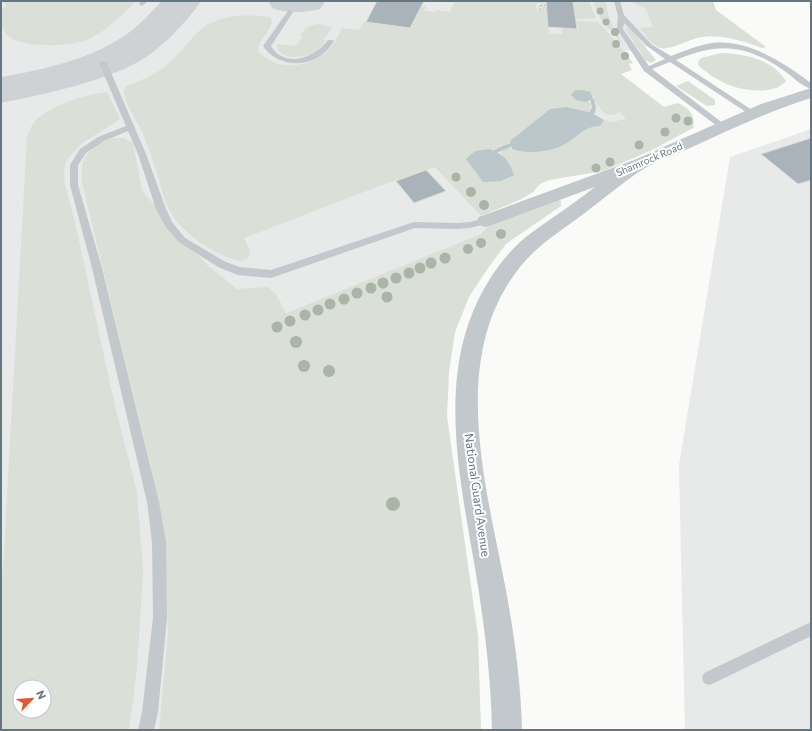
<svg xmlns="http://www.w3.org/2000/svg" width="812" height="731" viewBox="0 0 812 731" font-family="Commissioner,sans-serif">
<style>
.built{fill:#e8e9e9;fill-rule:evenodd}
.green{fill:#dadfd7;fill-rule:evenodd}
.water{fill:#bbc7cb}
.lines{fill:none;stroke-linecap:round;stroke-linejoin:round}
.stream{fill:#bbc7cb;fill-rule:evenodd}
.taxiway{fill:#ced2d4;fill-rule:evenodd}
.building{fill:#aab3b9;stroke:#dcdcda}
.path{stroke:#bbbfc2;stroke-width:1.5;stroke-dasharray:1.5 1.5;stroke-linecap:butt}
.service{fill:#c3c8cc;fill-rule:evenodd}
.minor{fill:#c3c8cc;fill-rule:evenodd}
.tree{fill:#aab4a7}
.labels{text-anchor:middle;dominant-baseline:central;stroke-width:4;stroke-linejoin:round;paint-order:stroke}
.far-street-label{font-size:10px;fill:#657683;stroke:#fff}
.street-label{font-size:12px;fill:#657683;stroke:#fff}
</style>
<rect width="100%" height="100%" fill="#fafaf8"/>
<g class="built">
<path d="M 1,1 L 713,1 L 686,35 L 589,62 L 667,123 L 554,172 L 478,213 L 494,229 L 249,328 L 272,730 L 1,730 ZM 20,687 L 44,687 L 44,711 L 20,711 Z"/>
<path d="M 811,129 L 811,730 L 685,730 L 679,465 L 730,157 Z"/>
</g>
<g class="green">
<path d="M 4,1 L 137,1 C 121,15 108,30 89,39 C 73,47 18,49 6,34 C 1,27 1,18 1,10 L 6,6 Z"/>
<path d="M 455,1 L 546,1 L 546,3 L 536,3 L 537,10 L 542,9 L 542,6 L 546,6 L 549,34 L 562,34 L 562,28 L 579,28 L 576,21 L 598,22 L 625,52 L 633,63 L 629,64 L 632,70 L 621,74 L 664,107 L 678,103 C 689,108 696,115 693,128 L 650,151 L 603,171 L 549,180 L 540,184 L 533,192 L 522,199 L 481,216 L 435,167 L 374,188 L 244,238 L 250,251 L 249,257 L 241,261 C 217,257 183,234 171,213 C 162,198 160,179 154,164 C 151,153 146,143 142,132 C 138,122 123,101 124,91 C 124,89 125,87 127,86 C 129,84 133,84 135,83 C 144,79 154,74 162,69 C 181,56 192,31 213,22 C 232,14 251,15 270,17 L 272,20 C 271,32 259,38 258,51 C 275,71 309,69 327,51 C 334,46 338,35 342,28 L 359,30 L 364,22 L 410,28 L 422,6 L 426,6 L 424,11 L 435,12 L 436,10 L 450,12 ZM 593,96 C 594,100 596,102 598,105 C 604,115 608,118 620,112 L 626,119 L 612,122 L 604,120 L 600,126 L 589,127 L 569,142 L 512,149 L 509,147 L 503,149 L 501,153 L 508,162 L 483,182 L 466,159 L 490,149 L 494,150 L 499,146 L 510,143 L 510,141 L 550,109 L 566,107 L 589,113 L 591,105 L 589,101 L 583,102 Z"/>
<path d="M 573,1 L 589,1 L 596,18 L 576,19 Z"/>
<path d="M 593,1 L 606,1 C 607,19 616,32 625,47 L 601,20 Z"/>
<path d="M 630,1 L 713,1 L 716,10 L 766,47 L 762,48 C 743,41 722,34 701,37 C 690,39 669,51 660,48 C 652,45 645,34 640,28 L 653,27 L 646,9 Z"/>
<path d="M 318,24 L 332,27 L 324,40 L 326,40 C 322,46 318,51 312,54 C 301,58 276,60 277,44 L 296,46 L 303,36 L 300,35 C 305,28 310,25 318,24 Z"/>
<path d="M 625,28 L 629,28 L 656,60 L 651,63 L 645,60 Z"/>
<path d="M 721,53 C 746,54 772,59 786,81 C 781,87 774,89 767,90 C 741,93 718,83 699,66 L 698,62 L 701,58 Z"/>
<path d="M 688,81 L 715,100 L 715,105 L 707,106 L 676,86 Z"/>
<path d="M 107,92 L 120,119 L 81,144 L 66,161 L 64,170 L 65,184 L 74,218 L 115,406 L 137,492 L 143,570 L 137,669 L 129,730 L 1,730 L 1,604 L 27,137 C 29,133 30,129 32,125 C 44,106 85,95 107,92 ZM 20,687 L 44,687 L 44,711 L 20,711 Z"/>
<path d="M 114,138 L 124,138 L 133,143 L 142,191 L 208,266 L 237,289 L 268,287 L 276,294 L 286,313 L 481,234 L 490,225 L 555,199 L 561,201 L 561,206 L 506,244 L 488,268 L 469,297 L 455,332 L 449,372 L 447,416 L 478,636 L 481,730 L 159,730 L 168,634 L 165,541 L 149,458 L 82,183 C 82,178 82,172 82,167 C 84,152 101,141 114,138 Z"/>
</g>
<g class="water">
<path d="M 576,90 L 583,90 L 590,92 L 593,98 L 586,102 L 576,100 L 571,95 Z"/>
<path d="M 566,107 L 592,113 L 604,120 L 600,126 C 584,127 582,133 570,141 C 555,152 529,155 512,149 L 510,141 L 550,109 Z"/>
<path d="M 490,149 C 505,155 508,160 514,175 L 501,181 L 483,182 L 466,159 L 475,151 Z"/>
</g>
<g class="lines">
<g class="stream">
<path d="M 590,99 L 594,99 L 596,107 L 595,113 L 592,115 L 589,113 L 592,107 Z"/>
<path d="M 511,143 L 514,145 L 513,146 L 496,153 L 493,151 L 499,147 Z"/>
</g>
<g class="taxiway">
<path d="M 162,1 L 201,1 C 186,23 161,49 138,62 C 100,83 44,94 1,103 L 1,77 C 46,69 94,59 131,31 C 142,23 152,11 162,1 Z"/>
<path d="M 268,1 L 325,1 L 320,9 C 304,13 289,13 273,9 Z"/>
</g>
</g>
<g class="building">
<path d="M 377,1 L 424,1 L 410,28 L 366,22 Z"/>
<path d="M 546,1 L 573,1 L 577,29 L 548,27 Z"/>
<path d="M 811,138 L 811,180 L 798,184 L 761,154 Z"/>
<path d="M 426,170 L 446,191 L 414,203 L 396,181 Z"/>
</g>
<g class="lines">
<path class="path" d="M 540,10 L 540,5 L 546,5"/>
<g class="service">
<path d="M 141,1 L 148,1 L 142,6 L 139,4 Z"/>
<path d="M 614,1 L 620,1 L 624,15 L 651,44 L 671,56 C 684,51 698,45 712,43 C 749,39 784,63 811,83 L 811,89 C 801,86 792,76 783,70 C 745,44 718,42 676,60 L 755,112 L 756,114 L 752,116 L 670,62 L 652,69 L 728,127 L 724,129 L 721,129 L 644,71 L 617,29 L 618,16 ZM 624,23 L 647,46 L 665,59 L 649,66 L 623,29 Z"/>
<path d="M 290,10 L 293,12 L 271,46 C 285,69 315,58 328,40 L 332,40 L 334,41 C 331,45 328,50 324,53 C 306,69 276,66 263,46 L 288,11 Z"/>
<path d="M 100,61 L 103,61 L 107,63 L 146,154 L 166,209 L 172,222 L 185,238 L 224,261 L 239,267 L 271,270 L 414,222 L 457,223 L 470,222 L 486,218 L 491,221 L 489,223 L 470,228 L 457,229 L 415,228 L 271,278 L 238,275 L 218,267 L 179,242 L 165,226 L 156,209 L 138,154 L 128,131 L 104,141 L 86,153 L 78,165 L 78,185 L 102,268 L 159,502 L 166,542 L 167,618 L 158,712 L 154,730 L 138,730 L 142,712 L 153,618 L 152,542 L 147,502 L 92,268 L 70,185 L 70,165 L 80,149 L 98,137 L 126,126 L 99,63 Z"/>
<path d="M 811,622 L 811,636 L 714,683 L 709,685 L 704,683 L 702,678 L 704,673 Z"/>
</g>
<path class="minor" d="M 811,88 L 811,98 C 769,111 730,130 690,148 C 675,155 659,160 645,168 C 624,181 605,198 586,212 C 563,230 538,244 520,267 C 446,360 488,491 507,596 C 515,640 521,685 522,730 L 492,730 C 491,679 485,630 477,580 C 459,471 428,352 505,258 C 521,238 541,226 561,212 C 573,204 584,195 595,187 L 486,227 L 479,225 L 477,221 L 479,217 L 634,160 L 761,104 Z"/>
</g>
<g class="tree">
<circle cx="600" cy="11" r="3.5"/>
<circle cx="606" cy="22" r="3.5"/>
<circle cx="615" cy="32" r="4"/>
<circle cx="616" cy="44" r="4"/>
<circle cx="625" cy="56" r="4"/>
<circle cx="676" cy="118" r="4.5"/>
<circle cx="688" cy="121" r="4.5"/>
<circle cx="665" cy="132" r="4.5"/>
<circle cx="639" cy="145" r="4.5"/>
<circle cx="610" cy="162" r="4.5"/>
<circle cx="596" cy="168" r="4.5"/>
<circle cx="456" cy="177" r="4.5"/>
<circle cx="471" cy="192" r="5"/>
<circle cx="484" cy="205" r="5"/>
<circle cx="501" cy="234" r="5"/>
<circle cx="481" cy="243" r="5"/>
<circle cx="468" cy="249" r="5"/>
<circle cx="445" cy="258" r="5.5"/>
<circle cx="431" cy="263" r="5.5"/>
<circle cx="420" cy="268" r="5.5"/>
<circle cx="409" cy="273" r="5.5"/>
<circle cx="396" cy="278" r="5.5"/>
<circle cx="383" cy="283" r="5.5"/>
<circle cx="371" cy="288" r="5.5"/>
<circle cx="357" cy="293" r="5.5"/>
<circle cx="387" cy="297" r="5.5"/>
<circle cx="344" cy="299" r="5.5"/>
<circle cx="330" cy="304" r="5.5"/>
<circle cx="318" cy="310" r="5.5"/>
<circle cx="305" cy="315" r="5.5"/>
<circle cx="290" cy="321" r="5.5"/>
<circle cx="277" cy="327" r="5.5"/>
<circle cx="296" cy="342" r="6"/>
<circle cx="304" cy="366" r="6"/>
<circle cx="329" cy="371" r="6"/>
<circle cx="393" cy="504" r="7"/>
</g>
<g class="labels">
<g class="far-street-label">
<text transform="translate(649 159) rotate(-23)">Shamrock Road</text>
</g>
<g class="street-label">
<text transform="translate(478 495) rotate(82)">National Guard Avenue</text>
</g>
</g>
<rect width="812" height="731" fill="none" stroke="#657683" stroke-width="4"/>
<g transform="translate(32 699) rotate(65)"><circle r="19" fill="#ffffff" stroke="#c1c8cd"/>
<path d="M0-3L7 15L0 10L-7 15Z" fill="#e4572e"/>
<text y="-6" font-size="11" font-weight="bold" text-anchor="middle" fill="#657683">N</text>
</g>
</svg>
